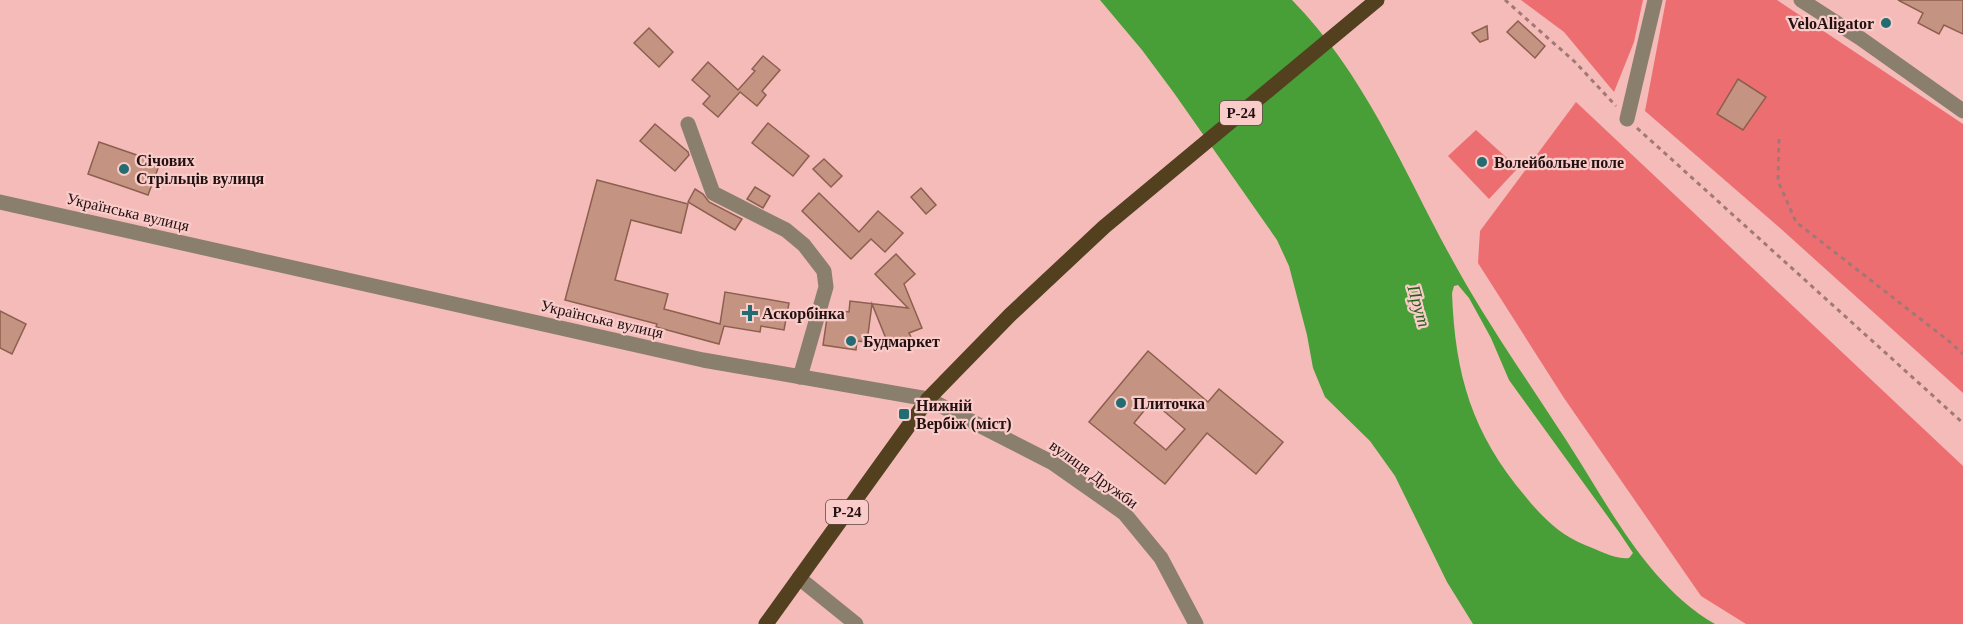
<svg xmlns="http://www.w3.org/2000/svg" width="1963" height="624" viewBox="0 0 1963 624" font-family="Georgia,serif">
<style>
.green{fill:#ed6e71}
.water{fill:#489e37;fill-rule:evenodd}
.building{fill:#c59381;stroke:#8d5f4e;stroke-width:1.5;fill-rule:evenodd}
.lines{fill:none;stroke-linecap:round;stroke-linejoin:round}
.path{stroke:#a27876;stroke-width:3;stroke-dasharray:4.5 4.5;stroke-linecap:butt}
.minor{stroke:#8a7f6c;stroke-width:15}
.major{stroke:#53401e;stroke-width:15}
.poi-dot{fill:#226d72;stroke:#f9cbc9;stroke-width:2}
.labels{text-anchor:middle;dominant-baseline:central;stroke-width:4.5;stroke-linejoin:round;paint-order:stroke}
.shield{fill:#f9cbc9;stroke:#634848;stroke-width:1.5}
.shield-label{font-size:15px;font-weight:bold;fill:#231010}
.poi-label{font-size:16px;font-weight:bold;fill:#231010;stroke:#f9cbc9;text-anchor:start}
.street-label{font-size:16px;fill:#231010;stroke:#f9cbc9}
.water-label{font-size:18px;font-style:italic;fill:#265e1b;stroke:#f9cbc9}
</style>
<rect width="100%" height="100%" fill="#f4bbb9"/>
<g class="green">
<path d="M 1521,0 L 1643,0 L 1634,42 L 1614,92 L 1564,32 Z"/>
<path d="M 1666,0 L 1777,0 L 1963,124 L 1963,393 L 1780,228 L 1645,111 Z"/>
<path d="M 1576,102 L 1963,466 L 1963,624 L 1746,624 L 1701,596 L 1564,398 L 1478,263 L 1480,231 Z"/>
<path d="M 1476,130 L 1518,168 L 1489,199 L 1448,156 Z"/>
</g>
<path class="water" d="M 1100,0 L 1292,0 C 1368,77 1406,178 1458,270 C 1495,336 1540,398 1580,462 C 1616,520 1654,589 1715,624 L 1473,624 L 1447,582 L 1395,476 L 1370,441 L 1325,397 L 1313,368 L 1307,335 L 1289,266 L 1277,240 L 1174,93 L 1142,50 ZM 1458,285 L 1469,298 L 1491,338 L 1509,380 L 1619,532 L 1633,553 L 1629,558 C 1615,560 1599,550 1585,545 C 1560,535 1542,517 1525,496 C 1472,433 1455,375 1452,293 L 1454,286 Z"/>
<g class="building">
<path d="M 1898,0 L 1963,0 L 1963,34 L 1944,25 L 1939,34 L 1918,23 L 1923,13 Z"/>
<path d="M 1518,21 L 1545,46 L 1535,58 L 1507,32 Z"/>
<path d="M 1487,26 L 1488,39 L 1480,42 L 1472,33 Z"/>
<path d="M 649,28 L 673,52 L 659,67 L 634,43 Z"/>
<path d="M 763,56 L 780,70 L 762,91 L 766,95 L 757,106 L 740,92 L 718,117 L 703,104 L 710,96 L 692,80 L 708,62 L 738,90 L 755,71 L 752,69 Z"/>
<path d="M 1738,79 L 1766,97 L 1743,130 L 1717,114 Z"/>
<path d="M 768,123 L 809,156 L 793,176 L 752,143 Z"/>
<path d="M 655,124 L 688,152 L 689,155 L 675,171 L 640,141 Z"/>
<path d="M 99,142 L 160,163 L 148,195 L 88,174 Z"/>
<path d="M 824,159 L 842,176 L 831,187 L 813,169 Z"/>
<path d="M 597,180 L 688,204 L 681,233 L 631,220 L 615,280 L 668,294 L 664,309 L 720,324 L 725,292 L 789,303 L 784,330 L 761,326 L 760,332 L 724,326 L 719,344 L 656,327 L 657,324 L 565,300 Z"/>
<path d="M 755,187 L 770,196 L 763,208 L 747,199 Z"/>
<path d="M 921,188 L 936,205 L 926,214 L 911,197 Z"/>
<path d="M 695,189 L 703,194 L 709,202 L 742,219 L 735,230 L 688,202 Z"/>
<path d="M 819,193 L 859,232 L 878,211 L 903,233 L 885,252 L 871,239 L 851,259 L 802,211 Z"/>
<path d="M 896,254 L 915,274 L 904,284 L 922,328 L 909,333 L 911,337 L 889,346 L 872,304 L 867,342 L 857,341 L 856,350 L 823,345 L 827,318 L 836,310 L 849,312 L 850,301 L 908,308 L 875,274 Z"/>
<path d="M 0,311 L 26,324 L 12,354 L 0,348 Z"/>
<path d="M 1148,351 L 1208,402 L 1219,389 L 1283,442 L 1256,474 L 1207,433 L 1165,484 L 1089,422 ZM 1152,401 L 1185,429 L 1166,450 L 1134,423 Z"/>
</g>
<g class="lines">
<g class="path">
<path d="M 1505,0 L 1575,62 L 1616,106"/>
<path d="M 1637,128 L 1963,423"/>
<path d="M 1779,139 L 1778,181 L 1796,222 L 1950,342 L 1963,354"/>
</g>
<g class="minor">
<path d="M 1801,0 L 1860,38 L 1963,111"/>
<path d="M 1627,119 L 1655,0"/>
<path d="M 688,124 L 713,193 L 786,230 L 804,245 L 824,271 L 826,287 L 800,377"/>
<path d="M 0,202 L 703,360 L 928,399 L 1053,463 L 1124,513 L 1161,558 L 1196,624"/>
<path d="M 799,578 L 856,624"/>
</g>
<path class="major" d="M 766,624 L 928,399 L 1010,315 L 1104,227 L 1377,0"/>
</g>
<g class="poi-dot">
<circle cx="1886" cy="23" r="6"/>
<circle cx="1482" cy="162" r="6"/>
<circle cx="124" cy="169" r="6"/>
<path d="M747 304h6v6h6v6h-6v6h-6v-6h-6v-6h6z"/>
<circle cx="851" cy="341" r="6"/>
<circle cx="1121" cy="403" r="6"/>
<rect x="898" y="408" width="12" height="12" rx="3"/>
</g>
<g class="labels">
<g class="shield">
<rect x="1220" y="101" width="42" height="24" rx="4.5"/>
<rect x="826" y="500" width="42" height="24" rx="4.5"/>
</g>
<g class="shield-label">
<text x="1241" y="113">Р-24</text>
<text x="847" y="512">Р-24</text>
</g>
<g class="poi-label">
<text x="1874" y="23" text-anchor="end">VeloAligator</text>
<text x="136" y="160">Січових<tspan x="136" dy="18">Стрільців вулиця</tspan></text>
<text x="1494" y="162">Волейбольне поле</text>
<text x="762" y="313">Аскорбінка</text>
<text x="863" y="341">Будмаркет</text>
<text x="1133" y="403">Плиточка</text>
<text x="916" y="405">Нижній<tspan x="916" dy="18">Вербіж (міст)</tspan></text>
</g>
<g class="street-label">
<text transform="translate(128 212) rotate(13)">Українська вулиця</text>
<text transform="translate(602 319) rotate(13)">Українська вулиця</text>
<text transform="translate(1094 474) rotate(36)">вулиця Дружби</text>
</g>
<g class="water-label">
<text transform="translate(1419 306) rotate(74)">Прут</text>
</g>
</g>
</svg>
